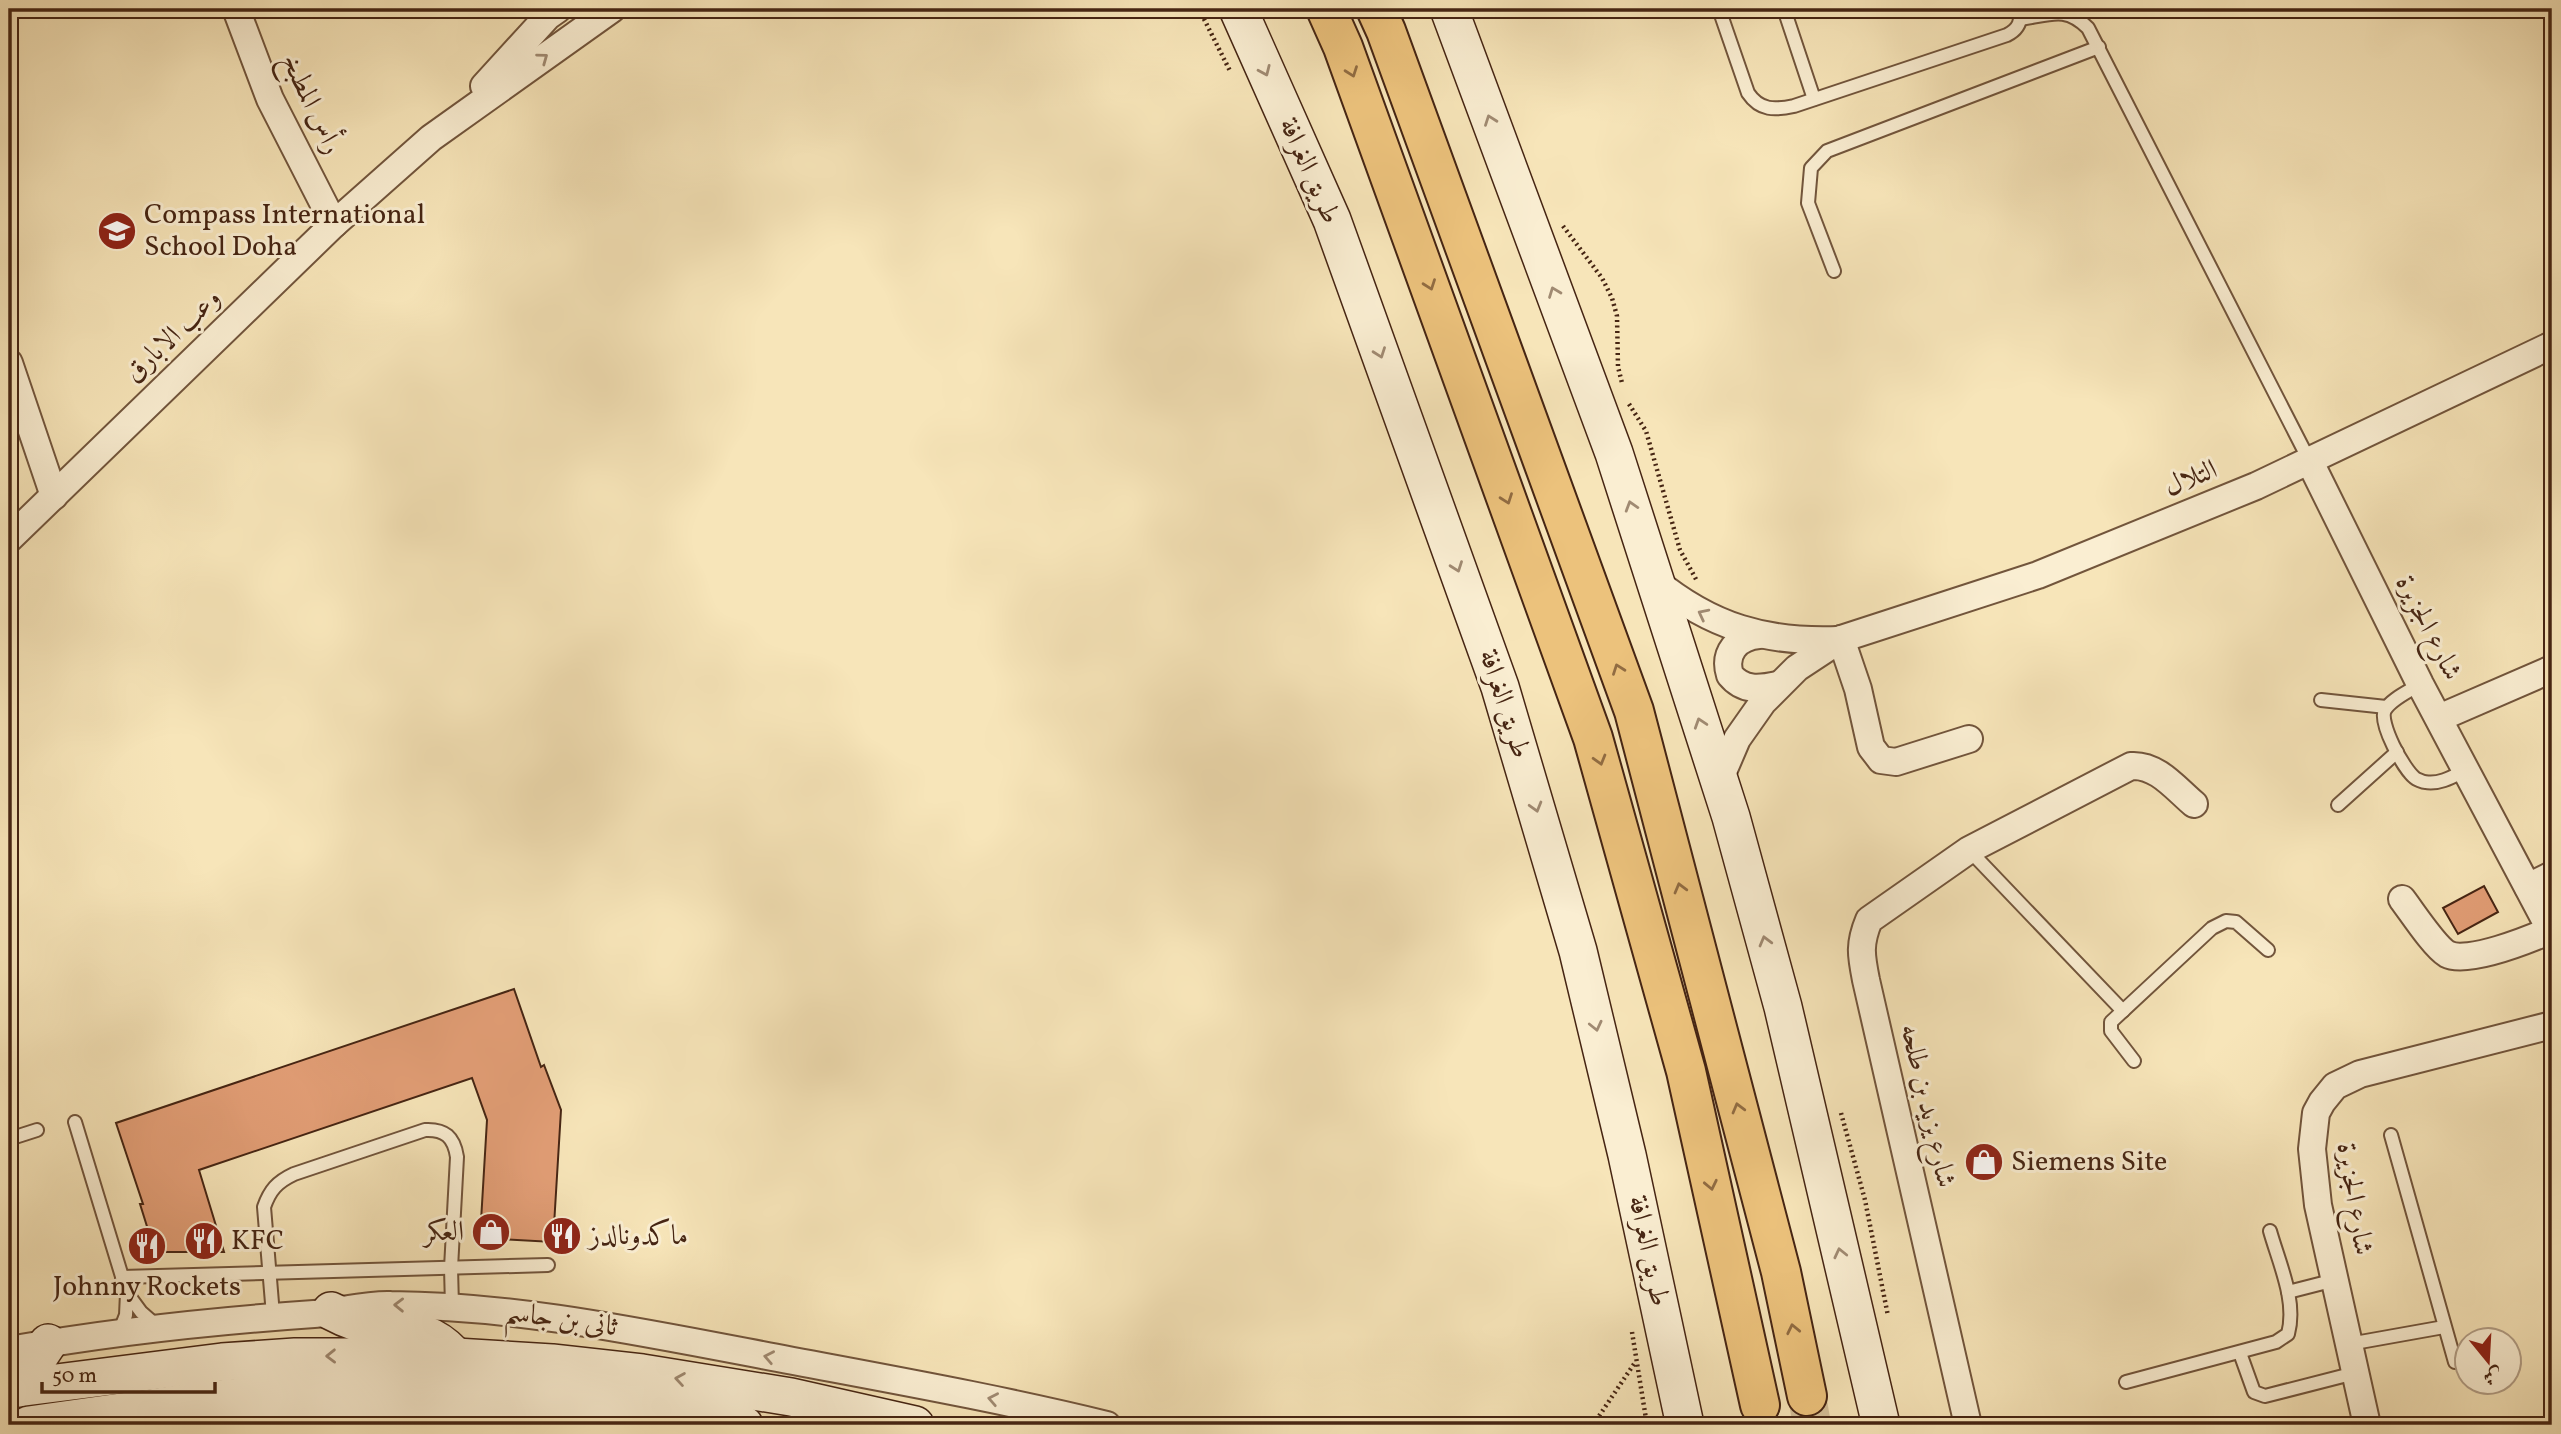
<svg xmlns="http://www.w3.org/2000/svg" width="2561" height="1434" viewBox="0 0 2561 1434" font-family="Vollkorn,Amiri,serif">
<style>
.building{fill:#e29e76;stroke:#462513;stroke-width:2}
.lines{fill:none;stroke-linecap:round;stroke-linejoin:round}
.highway-tunnel{stroke:#d4bf98;stroke-width:38;stroke-dasharray:38 19;stroke-linecap:butt}
.lane-casing{stroke:#72553c;stroke-width:16}
.street-casing{stroke:#72553c;stroke-width:30}
.secondary-casing{stroke:#462513;stroke-width:40}
.highway-casing{stroke:#462513;stroke-width:42}
.path{stroke:#462513;stroke-width:4.5;stroke-dasharray:2 3.5;stroke-linecap:butt}
.lane{stroke:#faeed2;stroke-width:12}
.street{stroke:#faeed2;stroke-width:26}
.secondary{stroke:#faeed2;stroke-width:37}
.highway{stroke:#ecc27c;stroke-width:38}
.oneway{stroke:#a08a72}
.oneway2{stroke:#916c42}
.labels{text-anchor:middle;dominant-baseline:central;stroke-width:6;stroke-linejoin:round;paint-order:stroke}
.street-label{font-size:28px;fill:#462513;stroke:#faeed2}
.poi-label{font-size:28px;fill:#462513;stroke:#faeed2;text-anchor:start}
</style>
<rect width="100%" height="100%" fill="#f7e5b9"/>
<filter id="stains"><feTurbulence type="fractalNoise" baseFrequency=".00286" numOctaves="4"/><feColorMatrix values="0 0 0 0 .2 0 0 0 0 .09 0 0 0 0 .02 0 0 0 .5 -.17"/></filter>
<radialGradient id="worn" r=".72"><stop offset=".6" stop-color="#630" stop-opacity="0"/><stop offset="1" stop-color="#630" stop-opacity=".3"/></radialGradient>
<g class="building">
<path d="M 2484,886 L 2498,912 L 2458,934 L 2443,908 Z"/>
<path d="M 514,989 L 541,1067 L 544,1065 L 561,1110 L 553,1242 L 480,1238 L 487,1120 L 472,1078 L 199,1170 L 224,1252 L 155,1252 L 140,1204 L 143,1204 L 116,1123 Z"/>
</g>
<g class="lines">
<path class="highway-tunnel" d="M 1807,1396 L 1812,1425"/>
<g class="lane-casing">
<g id="lane">
<path d="M 1719,9 L 1748,93 C 1760,111 1775,110 1794,106 L 2007,35 C 2019,29 2022,21 2019,9"/>
<path d="M 1784,9 L 1814,99"/>
<path d="M 2020,19 C 2050,15 2065,5 2088,28 L 2310,462"/>
<path d="M 1834,271 L 1808,203 L 1811,168 L 1827,151 L 2099,47"/>
<path d="M 2420,684 C 2410,691 2391,699 2385,710 C 2378,722 2404,770 2415,778 C 2416,779 2423,782 2425,782 C 2439,785 2454,776 2466,770"/>
<path d="M 2321,700 L 2386,707"/>
<path d="M 2338,805 L 2397,752"/>
<path d="M 1969,850 L 2123,1011"/>
<path d="M 2134,1061 L 2111,1031 L 2111,1022 L 2212,928 L 2226,921 L 2236,922 L 2268,950"/>
<path d="M 75,1122 L 127,1293 L 126,1315 L 119,1333"/>
<path d="M 2391,1135 L 2455,1362"/>
<path d="M 9,1139 L 37,1130"/>
<path d="M 122,1277 L 548,1265"/>
<path d="M 2288,1292 L 2335,1280"/>
<path d="M 127,1293 L 141,1312 L 157,1326"/>
<path d="M 273,1315 L 264,1207 C 270,1190 277,1182 294,1174 L 425,1130 C 445,1129 454,1137 457,1157 L 451,1268 L 452,1306"/>
<path d="M 2349,1344 L 2444,1327"/>
<path d="M 2240,1353 L 2254,1392 L 2265,1396 L 2355,1373"/>
<path d="M 2126,1382 L 2276,1342 L 2288,1334 C 2297,1301 2279,1263 2270,1231"/>
</g>
</g>
<g class="street-casing">
<g id="street">
<path d="M 236,9 L 270,99 L 334,224"/>
<path d="M 484,86 L 548,16 L 558,9"/>
<path d="M 9,363 L 54,496"/>
<path d="M 2310,462 L 2420,684 L 2552,933"/>
<path d="M 9,539 L 334,224 L 431,138 L 612,9"/>
<path d="M 1654,580 C 1711,627 1766,643 1839,640"/>
<path d="M 1759,635 C 1737,637 1723,653 1730,675 C 1743,691 1759,689 1778,685"/>
<path d="M 1841,639 L 1858,689 L 1871,747 L 1881,760 L 1896,762 L 1969,739"/>
<path d="M 2439,718 L 2552,669"/>
<path d="M 1719,781 L 1737,739 L 1763,702 L 1797,668 L 1841,639 L 2038,575 L 2256,486 L 2552,345"/>
<path d="M 2528,887 L 2552,875"/>
<path d="M 2402,899 C 2412,912 2434,946 2447,954 C 2467,965 2530,939 2551,930"/>
<path d="M 9,1350 C 110,1332 212,1321 314,1314 C 340,1312 365,1304 391,1305 C 517,1306 639,1332 762,1355 C 877,1377 993,1397 1107,1425"/>
<path d="M 180,1425 L 286,1422 L 380,1410 L 468,1411 L 625,1425"/>
<path d="M 1968,1425 L 1866,980 C 1861,955 1859,944 1869,920 L 1969,850 L 2131,766 C 2157,764 2176,789 2194,804"/>
<path d="M 2367,1425 L 2318,1205 L 2312,1149 L 2316,1113 L 2322,1102 L 2335,1086 L 2360,1074 L 2552,1025"/>
</g>
</g>
<g class="secondary-casing">
<g id="secondary">
<path d="M 1238,9 L 1332,220 L 1500,687 L 1578,951 L 1627,1155 L 1685,1425"/>
<path d="M 1449,9 L 1614,453 L 1731,817 L 1783,1007 L 1881,1425"/>
<path d="M 331,1311 C 346,1319 361,1325 377,1327 C 410,1332 428,1328 453,1354"/>
<path d="M 18,1388 L 48,1343"/>
<path d="M 9,1389 L 222,1362 L 295,1357 L 456,1357 L 552,1363 L 642,1373 L 791,1397 L 915,1425"/>
<path d="M 29,1425 L 206,1400 L 335,1389 L 448,1391 L 546,1398 L 660,1410 L 744,1425"/>
</g>
</g>
<g class="highway-casing">
<g id="highway">
<path d="M 1326,9 L 1343,47 L 1593,738 L 1686,1071 L 1760,1405"/>
<path d="M 1376,9 L 1386,31 L 1634,711 L 1781,1272 L 1807,1396"/>
</g>
</g>
<g class="path">
<path d="M 1199,9 L 1230,71"/>
<path d="M 1563,226 L 1602,278 L 1612,298 L 1617,316 L 1618,367 L 1622,383"/>
<path d="M 1629,404 L 1646,431 L 1680,550 L 1697,581"/>
<path d="M 1841,1113 L 1865,1200 L 1888,1316"/>
<path d="M 1632,1332 L 1647,1425"/>
<path d="M 1593,1425 L 1636,1361"/>
</g>
<use href="#lane" class="lane"/>
<use href="#street" class="street"/>
<use href="#secondary" class="secondary"/>
<use href="#highway" class="highway"/>
</g>
<defs><path id="oneway-chevron" d="M-2-3.5L2.5 0L-2 3.5" fill="none" stroke-width="1.6" stroke-linecap="round" stroke-linejoin="round" transform="scale(1.75)"/></defs>
<g class="oneway">
<use href="#oneway-chevron" transform="translate(543 58) rotate(-36)"/>
<use href="#oneway-chevron" transform="translate(1265 71) rotate(66)"/>
<use href="#oneway-chevron" transform="translate(1490 120) rotate(-110)"/>
<use href="#oneway-chevron" transform="translate(1554 292) rotate(-111)"/>
<use href="#oneway-chevron" transform="translate(1380 353) rotate(70)"/>
<use href="#oneway-chevron" transform="translate(1631 506) rotate(-107)"/>
<use href="#oneway-chevron" transform="translate(1457 567) rotate(70)"/>
<use href="#oneway-chevron" transform="translate(1703 614) rotate(-153)"/>
<use href="#oneway-chevron" transform="translate(1700 723) rotate(-108)"/>
<use href="#oneway-chevron" transform="translate(1536 807) rotate(74)"/>
<use href="#oneway-chevron" transform="translate(1765 941) rotate(-105)"/>
<use href="#oneway-chevron" transform="translate(1596 1026) rotate(77)"/>
<use href="#oneway-chevron" transform="translate(1840 1253) rotate(-103)"/>
<use href="#oneway-chevron" transform="translate(399 1305) rotate(-179)"/>
<use href="#oneway-chevron" transform="translate(331 1356) rotate(179)"/>
<use href="#oneway-chevron" transform="translate(769 1357) rotate(-169)"/>
<use href="#oneway-chevron" transform="translate(680 1379) rotate(-171)"/>
<use href="#oneway-chevron" transform="translate(993 1399) rotate(-169)"/>
</g>
<g class="oneway2">
<use href="#oneway-chevron" transform="translate(1352 72) rotate(70)"/>
<use href="#oneway-chevron" transform="translate(1430 285) rotate(70)"/>
<use href="#oneway-chevron" transform="translate(1507 499) rotate(70)"/>
<use href="#oneway-chevron" transform="translate(1618 669) rotate(-110)"/>
<use href="#oneway-chevron" transform="translate(1600 760) rotate(74)"/>
<use href="#oneway-chevron" transform="translate(1680 888) rotate(-105)"/>
<use href="#oneway-chevron" transform="translate(1738 1108) rotate(-105)"/>
<use href="#oneway-chevron" transform="translate(1711 1185) rotate(78)"/>
<use href="#oneway-chevron" transform="translate(1793 1329) rotate(-102)"/>
</g>
<defs>
<g id="school-disc" transform="scale(2.0125)"><circle r="9.5" fill="#8f2418" stroke="#faeed2"/><path d="M0-5L7-2L0 1L-7-2ZM-4 1L0 2.5L4 1V4Q0 6-4 4Z" fill="#fff"/></g>
<g id="shop-disc" transform="scale(2.0125)"><circle r="9.5" fill="#8f2418" stroke="#faeed2"/><path d="M-5-2.5h2.3a2.7 3.5 0 0 1 5.4 0H5L5.5 6h-11ZM-1.5-2.5h3a1.5 2.3 0 0 0-3 0Z" fill="#fff"/></g>
<g id="restaurant-disc" transform="scale(2.0125)"><circle r="9.5" fill="#8f2418" stroke="#faeed2"/><path d="M-5-6h1v4h1v-4h1v4h1v-4h1v5L-1.5 .5V6h-2V.5L-5-1ZM5-6V6H3V1.5H1.5Q1.5-4 5-6Z" fill="#fff"/></g>
</defs>
<g fill-rule="evenodd">
<use href="#school-disc" x="117" y="231"/>
<use href="#shop-disc" x="1984" y="1162"/>
<use href="#shop-disc" x="491" y="1232"/>
<use href="#restaurant-disc" x="562" y="1236"/>
<use href="#restaurant-disc" x="204" y="1241"/>
<use href="#restaurant-disc" x="147" y="1246"/>
</g>
<g class="labels">
<g class="street-label">
<text transform="translate(311 104) rotate(65)">رأس المطبخ</text>
<text transform="translate(1309 171) rotate(66)">طريق الغرافة</text>
<text transform="translate(173 336) rotate(-44)">وعب الابارق</text>
<text transform="translate(2191 479) rotate(-22)">التلال</text>
<text transform="translate(2428 628) rotate(63)">شارع الجزيرة</text>
<text transform="translate(1504 704) rotate(72)">طريق الغرافة</text>
<text transform="translate(1927 1106) rotate(77)">شارع يزيد بن طلحه</text>
<text transform="translate(2354 1199) rotate(81)">شارع الجزيرة</text>
<text transform="translate(1648 1251) rotate(78)">طريق الغرافة</text>
<text transform="translate(561 1320) rotate(8)">ثانى بن جاسم</text>
</g>
<g class="poi-label">
<text x="144" y="215">Compass International<tspan x="144" dy="32">School Doha</tspan></text>
<text x="2011" y="1162">Siemens Site</text>
<text x="464" y="1232" text-anchor="end">العكر</text>
<text x="589" y="1236">ماكدونالدز</text>
<text x="231" y="1241">KFC</text>
<text x="147" y="1287" text-anchor="middle">Johnny Rockets</text>
</g>
</g>
<rect width="2561" height="1434" fill="none" stroke="#f7e5b9" stroke-width="35"/>
<rect x="10" y="10" width="2540" height="1413" fill="none" stroke="#462513" stroke-width="3.5"/>
<rect x="18" y="18" width="2526" height="1399" fill="none" stroke="#462513" stroke-width="2"/>
<g transform="translate(2488 1361) rotate(162)"><circle r="33" fill="#faeed2" stroke="#b29e86" stroke-width="2"/>
<path d="M0-5L12 26L0 18L-12 26Z" fill="#8f2418"/>
<text y="-10" font-size="19" font-weight="bold" text-anchor="middle" fill="#462513">ش</text>
</g>
<path d="M42 1382v10h173v-10" fill="none" stroke="#462513" stroke-width="3.5"/>
<text x="52" y="1382" font-size="21" fill="#462513" stroke="#faeed2" stroke-width="5" paint-order="stroke">50 m</text>
<rect width="100%" height="100%" filter="url(#stains)"/>
<rect width="100%" height="100%" fill="url(#worn)"/>
</svg>
